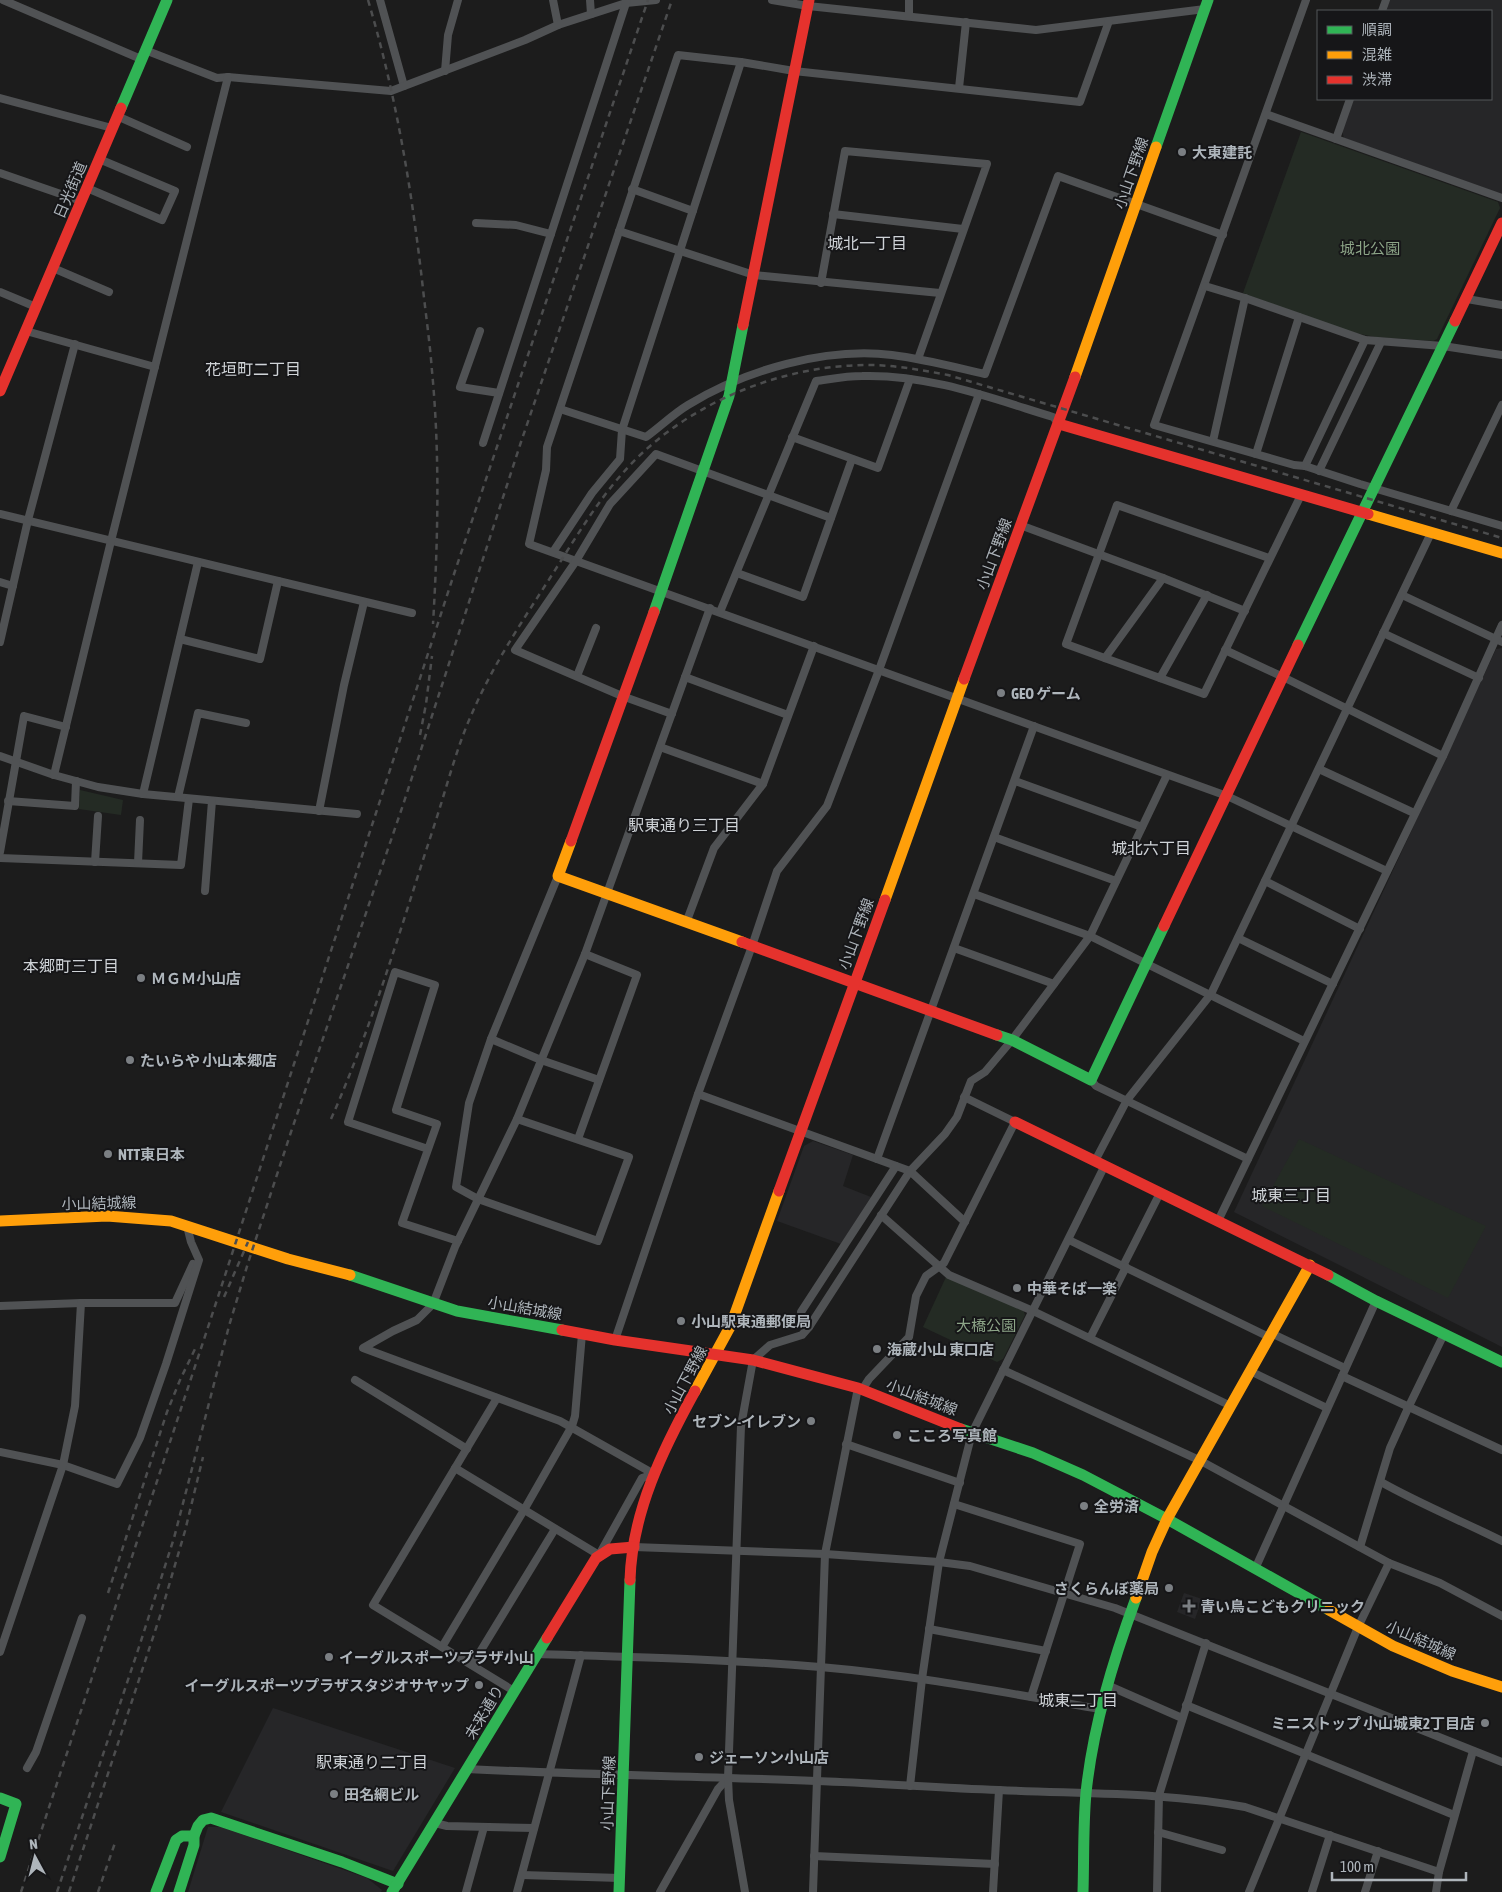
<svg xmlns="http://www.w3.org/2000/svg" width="1502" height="1892" viewBox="0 0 1502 1892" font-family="'Asap Condensed','Noto Sans JP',sans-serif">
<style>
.built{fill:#262628}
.green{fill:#242b24}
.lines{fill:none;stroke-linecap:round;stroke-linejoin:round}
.street{stroke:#505254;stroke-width:8}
.fast{stroke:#30b455;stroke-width:11}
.slow{stroke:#ff9f0a;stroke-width:11}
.jam{stroke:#e5322d;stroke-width:11}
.rail{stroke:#4c4d4e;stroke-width:2.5;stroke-dasharray:6 5;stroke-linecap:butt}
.poi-dot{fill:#7b7f83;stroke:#161618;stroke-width:2}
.labels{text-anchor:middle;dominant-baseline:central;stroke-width:4;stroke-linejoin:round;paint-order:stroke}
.poi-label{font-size:15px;font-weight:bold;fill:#aeb5bb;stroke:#161618;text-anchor:start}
.street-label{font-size:15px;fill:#aeb5bb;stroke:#161618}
.park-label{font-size:15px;fill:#8ca487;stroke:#161618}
.neighbourhood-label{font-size:16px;fill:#cfd3d7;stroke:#161618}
</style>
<rect width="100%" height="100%" fill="#1c1c1c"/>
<g class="built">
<path d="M 1390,0 L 1502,0 L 1502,194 L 1344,138 L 1342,131 L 1354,99 L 1491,99 L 1491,11 L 1386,11 Z"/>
<path d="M 1502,648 L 1502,1347 L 1234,1212 L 1496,649 Z"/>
<path d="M 813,1141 L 853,1155 L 843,1186 L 871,1197 L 841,1244 L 777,1221 L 804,1146 Z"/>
<path d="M 1184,1593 L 1202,1599 L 1195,1619 L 1177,1612 Z"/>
<path d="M 273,1708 L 455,1768 L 393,1871 L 221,1812 Z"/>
<path d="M 208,1827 L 221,1827 L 367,1878 L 382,1890 L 381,1892 L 188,1892 Z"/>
</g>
<g class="green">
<path d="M 1301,132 L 1498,202 L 1500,208 L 1437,339 L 1433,341 L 1376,337 L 1349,332 L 1243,293 Z"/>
<path d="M 80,790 L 123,800 L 121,815 L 79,809 Z"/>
<path d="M 1299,1139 L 1486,1226 L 1448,1298 L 1262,1206 Z"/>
<path d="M 946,1277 L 1023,1309 L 1025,1315 L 1003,1359 L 997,1362 L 923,1327 Z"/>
</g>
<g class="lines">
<g class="street">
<path d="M 3,0 L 141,59"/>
<path d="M 380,0 L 404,86"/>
<path d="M 553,0 L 558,25"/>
<path d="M 590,0 L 591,14"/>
<path d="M 772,0 L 808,6 L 1036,30 L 1205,9"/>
<path d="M 1306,0 L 1154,425 L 1294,465 L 1305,466 L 1360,484 L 1502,526"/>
<path d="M 1382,11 L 1386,0"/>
<path d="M 909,16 L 909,0"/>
<path d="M 1109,21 L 1080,102 L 794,71 L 741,62 L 678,55 L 547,447 L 546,470 L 529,544 L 1227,796 L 1387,871"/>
<path d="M 145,50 L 217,78 L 228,77 L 391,91 L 525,40 L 558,25 L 626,3 L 656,0"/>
<path d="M 445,71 L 448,35 L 458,0"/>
<path d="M 959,88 L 966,22"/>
<path d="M 0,98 L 112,128"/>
<path d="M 1266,114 L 1502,198"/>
<path d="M 117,116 L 187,147"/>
<path d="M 1336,139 L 1350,99"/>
<path d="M 0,173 L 81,201"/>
<path d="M 87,188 L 162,220 L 175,191 L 99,159"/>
<path d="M 632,189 L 693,211"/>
<path d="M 833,214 L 963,229"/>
<path d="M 476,223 L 516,225 L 551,234"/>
<path d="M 619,231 L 754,275 L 940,293"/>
<path d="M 53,268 L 109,292"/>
<path d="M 821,283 L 845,151 L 987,164 L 918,359"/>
<path d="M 1205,286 L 1245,298 L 1365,340 L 1443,346 L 1502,355"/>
<path d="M 0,292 L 36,307"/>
<path d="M 1467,299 L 1502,305"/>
<path d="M 26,331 L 155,367"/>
<path d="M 480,331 L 460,387 L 499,393"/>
<path d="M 560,409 L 646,437 C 660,427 673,414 688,405 C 745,370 826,347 892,355 C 924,359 954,367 985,374 L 1058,176 L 1223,235"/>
<path d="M 792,437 L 878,468 L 910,379"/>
<path d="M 1213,441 L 1245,298"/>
<path d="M 483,443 L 627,0"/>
<path d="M 1256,454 L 1299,317"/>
<path d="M 1305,466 L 1365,340"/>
<path d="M 1319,471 L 1381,342"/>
<path d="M 1451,511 L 1502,405"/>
<path d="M 0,514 L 412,613"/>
<path d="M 1020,525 L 1163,578 L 1245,611"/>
<path d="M 553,552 L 592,493 L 620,459 L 622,430 L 741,62"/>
<path d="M 1269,558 L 1117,505 L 1066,644 L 1204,694 L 1301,495"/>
<path d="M 737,573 L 803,597 L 852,459"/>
<path d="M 0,582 L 13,586"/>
<path d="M 1402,595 L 1502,642"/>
<path d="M 720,612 L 816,381 C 831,379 846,376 862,376 C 928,374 991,398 1053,417 L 1059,424"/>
<path d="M 1383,633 L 1479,678"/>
<path d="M 180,639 L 260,659 L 278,581"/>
<path d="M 0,642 L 28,520 L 75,344"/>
<path d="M 1225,650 L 1283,677 L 1443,756"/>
<path d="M 1105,658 L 1163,578"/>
<path d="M 577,676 L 596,628"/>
<path d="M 685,677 L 788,715"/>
<path d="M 1160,678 L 1207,595"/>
<path d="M 672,714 L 622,696 L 515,650 L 576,561 L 610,504 L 656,454 L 831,518"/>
<path d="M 660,747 L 763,784"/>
<path d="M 0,756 L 54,775 L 98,787 L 143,794 L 357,814"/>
<path d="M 1319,769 L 1414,813"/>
<path d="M 54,775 L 111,541 L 228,77"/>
<path d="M 1015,781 L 1142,827"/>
<path d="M 143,794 L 198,562"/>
<path d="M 178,797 L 198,713 L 246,723"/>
<path d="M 8,801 L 75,806 L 76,781"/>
<path d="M 319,811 L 344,685 L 364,602"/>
<path d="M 994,837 L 1116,881"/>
<path d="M 0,852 L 24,716 L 66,727"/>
<path d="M 0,858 L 181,865 L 189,799"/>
<path d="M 95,862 L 98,816"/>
<path d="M 138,863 L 140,820"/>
<path d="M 1265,881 L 1360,929"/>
<path d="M 205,891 L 212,801"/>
<path d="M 974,894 L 1090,936 L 1304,1041"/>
<path d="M 686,923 L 714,848 L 763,784 L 814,646"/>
<path d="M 1238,938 L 1333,984"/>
<path d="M 954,948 L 1054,984"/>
<path d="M 491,1039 L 541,1060 L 599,1080"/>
<path d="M 1091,1080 L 1096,1086 L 1248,1159"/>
<path d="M 698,1094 L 910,1171 L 965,1222"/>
<path d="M 517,1119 L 629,1157 L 598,1241 L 478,1199 L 456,1187 L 469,1103 L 491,1039 L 558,876"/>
<path d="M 578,1139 L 637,975 L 585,954"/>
<path d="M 428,1149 L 348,1122 L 395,972 L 435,985 L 396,1110 L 437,1124 L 402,1223 L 458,1241"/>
<path d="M 877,1159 L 1034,726"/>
<path d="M 1095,1161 L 1127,1100 L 1211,994 L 1431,533"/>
<path d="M 881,1215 L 949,1275 L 1033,1311 L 1231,1406"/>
<path d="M 1218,1221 L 1443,756 L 1502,625"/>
<path d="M 1069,1240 L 1269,1337"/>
<path d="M 1123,1266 L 1160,1193"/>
<path d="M 0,1306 L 81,1303 L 175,1303 L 193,1264"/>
<path d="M 809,1327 L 803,1319 L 801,1312 L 896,1166"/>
<path d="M 1271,1333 L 1345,1368"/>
<path d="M 1090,1338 L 1126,1267"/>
<path d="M 615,1340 L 698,1094 L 752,946 L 777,871 L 827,806 L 879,670 L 979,394"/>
<path d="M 1003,1370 L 1199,1460 L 1389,1563 L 1440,1583 L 1502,1616"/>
<path d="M 1250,1371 L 1327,1408"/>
<path d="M 1342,1376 L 1502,1450"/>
<path d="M 355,1380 L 467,1449"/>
<path d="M 862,1390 L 869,1379 L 909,1337 L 916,1296 L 926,1276 L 944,1263 L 1015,1122 L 964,1097"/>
<path d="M 497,1398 L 373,1605 L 514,1691"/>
<path d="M 846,1444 L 960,1483"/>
<path d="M 0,1452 L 63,1465 L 117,1484 L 140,1438 L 166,1364 L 199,1260 L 191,1242 L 187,1226"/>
<path d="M 455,1468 L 599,1555 L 642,1478 L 654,1474"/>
<path d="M 654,1474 L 560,1421 L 363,1348 L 393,1331 L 417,1320 L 433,1304 L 455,1247 L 517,1119 L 585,954 L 710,608"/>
<path d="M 1381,1482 C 1420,1504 1462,1521 1502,1541"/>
<path d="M 954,1504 L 1080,1544 L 1031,1697"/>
<path d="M 634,1547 L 825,1554 L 939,1562 L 970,1566 L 1115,1608 L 1502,1762"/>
<path d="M 1360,1547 L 1390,1448 L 1409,1406 L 1444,1334"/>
<path d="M 1255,1569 L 1376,1301"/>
<path d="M 929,1629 L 1046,1651"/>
<path d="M 442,1647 L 524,1510 L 572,1426 L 575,1416 L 582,1334"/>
<path d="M 0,1652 L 63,1465 L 75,1406 L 81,1303"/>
<path d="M 536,1654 C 631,1657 725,1659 820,1667 C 914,1675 1007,1693 1100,1709"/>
<path d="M 472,1665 L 555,1529"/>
<path d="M 1107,1685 L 1182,1718"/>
<path d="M 1186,1705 L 1454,1815"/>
<path d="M 27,1768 L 36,1752 L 82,1618"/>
<path d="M 467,1769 C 583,1775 700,1776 816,1781 C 877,1783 938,1788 999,1790 C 1081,1794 1164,1792 1245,1807 L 1439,1872"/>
<path d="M 910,1786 L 922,1679 L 939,1562 L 972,1433 L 1105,1165"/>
<path d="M 435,1823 L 447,1826 L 534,1828"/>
<path d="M 1158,1832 L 1222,1850"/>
<path d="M 814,1856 L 995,1864"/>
<path d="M 522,1875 L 620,1878"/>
<path d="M 466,1892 L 484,1827"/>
<path d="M 517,1892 L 581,1655"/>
<path d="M 660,1892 L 718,1789 L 728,1778"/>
<path d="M 745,1892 L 729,1800 L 728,1778 L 741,1426 L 753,1360 L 770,1345 L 802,1335 L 809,1327 L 910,1171 L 945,1134 L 957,1117 L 971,1081 L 985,1072 L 1012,1040 L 1090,936 L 1167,775"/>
<path d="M 813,1892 L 825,1554 L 858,1388"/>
<path d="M 993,1892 L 999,1790"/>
<path d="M 1157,1892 L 1159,1795 L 1206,1643"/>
<path d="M 1249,1892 L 1358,1627 L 1389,1563"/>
<path d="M 1312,1892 L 1330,1835"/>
<path d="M 1365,1892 L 1378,1851"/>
<path d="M 1436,1892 L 1439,1872 L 1473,1751"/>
</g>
<g class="fast">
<path d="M 121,108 L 167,0"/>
<path d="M 1156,147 L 1208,0"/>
<path d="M 654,612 L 729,396 L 743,325"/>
<path d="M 1298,645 L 1455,321"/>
<path d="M 997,1035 L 1012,1040 L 1091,1080 L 1164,926"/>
<path d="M 350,1275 L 457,1311 L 562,1330"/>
<path d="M 1328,1275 L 1376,1301 L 1502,1362"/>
<path d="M 961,1429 L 1033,1453 L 1083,1475 L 1167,1519 L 1329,1610"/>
<path d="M 0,1798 L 16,1804 L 0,1857"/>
<path d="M 156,1892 L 176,1840 L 182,1836 L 194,1836"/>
<path d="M 179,1892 L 194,1845 L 194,1836 L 198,1826 L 203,1820 L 211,1818 L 342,1862 L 398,1884"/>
<path d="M 392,1892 L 547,1638"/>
<path d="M 619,1892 L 630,1580"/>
<path d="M 1083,1892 C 1084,1859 1083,1826 1086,1793 C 1093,1726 1113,1661 1136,1598"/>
</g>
<g class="slow">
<path d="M 1075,377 L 1156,147"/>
<path d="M 1368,514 L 1502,553"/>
<path d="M 571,841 L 558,876 L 742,942"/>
<path d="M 885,900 L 964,679"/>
<path d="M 0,1221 L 107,1216 L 171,1221 L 288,1259 L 350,1275"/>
<path d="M 695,1391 L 731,1325 L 779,1191"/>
<path d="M 1136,1598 L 1152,1552 L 1167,1519 L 1310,1265"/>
<path d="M 1329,1610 L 1393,1646 L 1452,1671 L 1502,1687"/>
</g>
<g class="jam">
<path d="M 1455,321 L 1502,223"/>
<path d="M 743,325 L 809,0"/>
<path d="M 0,391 L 121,108"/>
<path d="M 1059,424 L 1368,514"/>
<path d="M 964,679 L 1075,377"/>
<path d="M 571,841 L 654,612"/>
<path d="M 1164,926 L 1298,645"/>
<path d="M 742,942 L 997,1035"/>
<path d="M 1015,1122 L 1328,1275"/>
<path d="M 779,1191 L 885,900"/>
<path d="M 562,1330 L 615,1340 L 753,1360 L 858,1388 L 961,1429"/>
<path d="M 630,1580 C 632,1512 663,1449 695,1391"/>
<path d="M 547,1638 L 596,1558 L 610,1549 L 634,1547"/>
</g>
<g class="rail">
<path d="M 368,0 C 396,94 412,191 423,289 C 426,316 430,344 432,371 C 440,455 438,540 433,624"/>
<path d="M 420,735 L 426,704 L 432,656"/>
<path d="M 331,1119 C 374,1022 403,920 436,820 C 447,786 456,750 470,718 C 491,668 521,623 550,578 C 577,536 602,492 638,457 C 698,399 786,365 868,365 C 895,365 921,370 948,375 L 1502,538"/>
<path d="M 224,1297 L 248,1242"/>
<path d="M 108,1593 L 167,1412 L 180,1380 L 195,1349"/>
<path d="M 21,1892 L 215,1306 L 455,571 L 648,0"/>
<path d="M 57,1892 L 140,1644 L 174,1538 L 229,1326 L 248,1263 L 291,1132 L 403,805 L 521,442 L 672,0"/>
<path d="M 69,1892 L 160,1616 L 185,1531 L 203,1457"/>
<path d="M 98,1892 L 116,1840"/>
</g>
</g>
<g class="poi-dot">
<circle cx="1182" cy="152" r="5"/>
<circle cx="1001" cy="693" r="5"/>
<circle cx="141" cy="978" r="5"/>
<circle cx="130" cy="1060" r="5"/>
<circle cx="108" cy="1154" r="5"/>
<circle cx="1017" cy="1288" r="5"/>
<circle cx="681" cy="1321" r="5"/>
<circle cx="877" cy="1349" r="5"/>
<circle cx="811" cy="1421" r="5"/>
<circle cx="897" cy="1435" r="5"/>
<circle cx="1084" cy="1506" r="5"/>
<circle cx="1169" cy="1588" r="5"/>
<path d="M1186.5 1598.5h5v5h5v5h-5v5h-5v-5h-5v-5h5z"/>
<circle cx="329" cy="1657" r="5"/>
<circle cx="479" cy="1685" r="5"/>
<circle cx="1485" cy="1723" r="5"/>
<circle cx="699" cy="1757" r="5"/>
<circle cx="334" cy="1794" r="5"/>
</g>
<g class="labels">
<g class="poi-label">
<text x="1192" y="152">大東建託</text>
<text x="1011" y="693">GEO ゲーム</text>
<text x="151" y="978">ＭＧＭ小山店</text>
<text x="140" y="1060">たいらや 小山本郷店</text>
<text x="118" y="1154">NTT東日本</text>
<text x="1027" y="1288">中華そば一楽</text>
<text x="691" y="1321">小山駅東通郵便局</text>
<text x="887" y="1349">海蔵小山 東口店</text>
<text x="801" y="1421" text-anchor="end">セブン-イレブン</text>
<text x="907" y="1435">こころ写真館</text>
<text x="1094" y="1506">全労済</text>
<text x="1159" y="1588" text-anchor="end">さくらんぼ薬局</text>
<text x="1200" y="1606">青い鳥こどもクリニック</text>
<text x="339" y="1657">イーグルスポーツプラザ小山</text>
<text x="469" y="1685" text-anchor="end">イーグルスポーツプラザスタジオサヤップ</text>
<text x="1475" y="1723" text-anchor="end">ミニストップ 小山城東2丁目店</text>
<text x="709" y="1757">ジェーソン小山店</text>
<text x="344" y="1794">田名網ビル</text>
</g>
<g class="street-label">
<text transform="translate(1131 173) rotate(-71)">小山下野線</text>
<text transform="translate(70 190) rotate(-67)">日光街道</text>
<text transform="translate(994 554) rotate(-70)">小山下野線</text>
<text transform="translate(856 934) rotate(-70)">小山下野線</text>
<text transform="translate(99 1203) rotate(-1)">小山結城線</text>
<text transform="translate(525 1308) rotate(10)">小山結城線</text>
<text transform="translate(685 1380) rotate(-62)">小山下野線</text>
<text transform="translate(922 1397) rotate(21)">小山結城線</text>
<text transform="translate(1421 1640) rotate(24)">小山結城線</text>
<text transform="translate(484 1712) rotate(-59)">未来通り</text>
<text transform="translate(608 1793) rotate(-88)">小山下野線</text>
</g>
<g class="park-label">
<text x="1370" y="248">城北公園</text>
<text x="986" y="1325">大橋公園</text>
</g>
<g class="neighbourhood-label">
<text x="867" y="243">城北一丁目</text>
<text x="253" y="369">花垣町二丁目</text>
<text x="684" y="825">駅東通り三丁目</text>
<text x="1151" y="848">城北六丁目</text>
<text x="71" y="966">本郷町三丁目</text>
<text x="1291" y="1195">城東三丁目</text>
<text x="1078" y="1700">城東二丁目</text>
<text x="372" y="1762">駅東通り二丁目</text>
</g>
</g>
<rect x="1317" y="10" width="175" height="90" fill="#161618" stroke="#535659"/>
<rect x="1327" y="26" width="25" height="8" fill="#30b455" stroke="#535659"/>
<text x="1362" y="35" font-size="15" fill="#aeb5bb">順調</text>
<rect x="1327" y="51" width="25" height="8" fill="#ff9f0a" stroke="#535659"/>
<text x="1362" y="60" font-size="15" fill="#aeb5bb">混雑</text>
<rect x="1327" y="76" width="25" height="8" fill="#e5322d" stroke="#535659"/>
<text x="1362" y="85" font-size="15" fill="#aeb5bb">渋滞</text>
<g transform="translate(35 1857) rotate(353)" stroke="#161618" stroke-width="4" paint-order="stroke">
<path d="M0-4L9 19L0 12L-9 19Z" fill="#aeb5bb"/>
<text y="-8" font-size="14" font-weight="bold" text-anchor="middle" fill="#aeb5bb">N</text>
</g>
<path d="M1332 1872v8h134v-8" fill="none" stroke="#aeb5bb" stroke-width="2.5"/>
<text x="1340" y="1872" font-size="15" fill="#aeb5bb" stroke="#161618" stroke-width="4" paint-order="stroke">100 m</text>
</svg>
